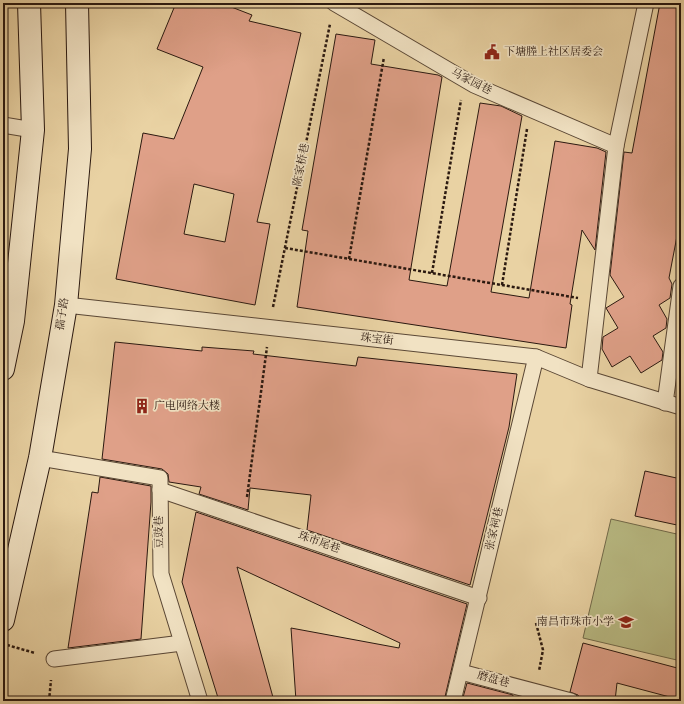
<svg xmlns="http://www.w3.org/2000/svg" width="684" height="704" viewBox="0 0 684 704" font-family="Vollkorn,'Noto Serif SC',serif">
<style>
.green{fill:#b9bb84;stroke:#726a4a}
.building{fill:#dfa088;stroke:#2b1910;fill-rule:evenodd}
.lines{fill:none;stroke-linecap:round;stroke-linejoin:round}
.service-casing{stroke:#5a4735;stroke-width:17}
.secondary-casing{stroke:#2b1910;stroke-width:24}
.path{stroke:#2b1910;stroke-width:2.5;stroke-dasharray:3 2;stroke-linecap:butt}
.service{stroke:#f1e2c3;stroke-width:15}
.secondary{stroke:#f1e2c3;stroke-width:22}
.labels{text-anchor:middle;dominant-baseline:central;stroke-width:3.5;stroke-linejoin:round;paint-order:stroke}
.poi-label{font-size:11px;fill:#2b1910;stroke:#f1e2c3;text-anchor:start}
.street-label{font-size:11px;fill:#2b1910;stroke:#f1e2c3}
</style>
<rect width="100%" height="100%" fill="#e9d2a3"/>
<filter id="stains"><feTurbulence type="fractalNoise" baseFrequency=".005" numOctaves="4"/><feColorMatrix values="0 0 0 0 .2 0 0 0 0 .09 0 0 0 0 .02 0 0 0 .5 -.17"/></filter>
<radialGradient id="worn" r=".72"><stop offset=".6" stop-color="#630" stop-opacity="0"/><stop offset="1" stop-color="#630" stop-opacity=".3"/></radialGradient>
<path class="green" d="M 611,519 L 681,535 L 681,661 L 583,638 Z"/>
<g class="building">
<path d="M 176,3 L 221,3 L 252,15 L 249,21 L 301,33 L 257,222 L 270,224 L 255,305 L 116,279 L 143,133 L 174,139 L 203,67 L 157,49 ZM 194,184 L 234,194 L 225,242 L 184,234 Z"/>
<path d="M 660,3 L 681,3 L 681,215 L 669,278 L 672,284 L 670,298 L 659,305 L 667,319 L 666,328 L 653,336 L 663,352 L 662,360 L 641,373 L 630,356 L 612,367 L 602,349 L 603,337 L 618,328 L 606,308 L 624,297 L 610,275 L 624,152 L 632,153 Z"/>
<path d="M 336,34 L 375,40 L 371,64 L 438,75 L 442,77 L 409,280 L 447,286 L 480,103 L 501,106 L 522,116 L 491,292 L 529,298 L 555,141 L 597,148 L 606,152 L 595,250 L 582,230 L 570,304 L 572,305 L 566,348 L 297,307 L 308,231 L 302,230 Z"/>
<path d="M 115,342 L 202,351 L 202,347 L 254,351 L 253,354 L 356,366 L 358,357 L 517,374 L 509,427 L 470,585 L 307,530 L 311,495 L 250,488 L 248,510 L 199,494 L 201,487 L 169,482 L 168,474 L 162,469 L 102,459 Z"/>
<path d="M 645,471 L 681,479 L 681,506 L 677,525 L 635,516 Z"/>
<path d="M 100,477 L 151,486 L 151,502 L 141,639 L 68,648 L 92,492 L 98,493 Z"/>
<path d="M 196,512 L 467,604 L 444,701 L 296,701 L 291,628 L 399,648 L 400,643 L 237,567 L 274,701 L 219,701 L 182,582 Z"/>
<path d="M 583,643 L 681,669 L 681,700 L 617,683 L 615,701 L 580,701 L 578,695 L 570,692 Z"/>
<path d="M 467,683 L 513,695 L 512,701 L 462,701 Z"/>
</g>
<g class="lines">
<g class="service-casing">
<g id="service">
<path d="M 334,3 L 474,85 L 616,146"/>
<path d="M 3,125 L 33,130"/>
<path d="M 66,305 L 536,357 L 589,379 L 681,407"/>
<path d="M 589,379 L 616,146 L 646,3"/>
<path d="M 665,403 L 681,286"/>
<path d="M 40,458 L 160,478 L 161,574 L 200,701"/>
<path d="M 160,490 L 479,598"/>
<path d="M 54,659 L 182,643"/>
<path d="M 461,672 L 571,701"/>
<path d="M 453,701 L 536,357"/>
</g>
</g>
<g class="secondary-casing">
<g id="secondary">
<path d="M 3,369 L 13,321 L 33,130 L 29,3"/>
<path d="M 3,620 L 40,458 L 66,305 L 80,149 L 77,3"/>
</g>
</g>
<g class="path">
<path d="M 285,248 L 578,298"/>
<path d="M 349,259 L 384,57"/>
<path d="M 432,273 L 461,100"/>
<path d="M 502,285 L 527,129"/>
<path d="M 273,307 L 330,24"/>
<path d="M 247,497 L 267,347"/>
<path d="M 536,623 L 543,650 L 539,671"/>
<path d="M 7,645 L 35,653"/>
<path d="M 49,701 L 51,680"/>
</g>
<use href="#service" class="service"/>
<use href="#secondary" class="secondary"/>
</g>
<defs>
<g id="civic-bare" transform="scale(1.2)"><path d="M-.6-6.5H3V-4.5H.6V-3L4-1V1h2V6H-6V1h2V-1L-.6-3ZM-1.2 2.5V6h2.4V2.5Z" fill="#8f2418" stroke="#f1e2c3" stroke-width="2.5" paint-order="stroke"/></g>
<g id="building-bare" transform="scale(1.2)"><path d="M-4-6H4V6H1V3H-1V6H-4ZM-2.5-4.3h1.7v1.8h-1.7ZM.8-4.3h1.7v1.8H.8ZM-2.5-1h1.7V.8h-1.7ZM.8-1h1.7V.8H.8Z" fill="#8f2418" stroke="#f1e2c3" stroke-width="2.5" paint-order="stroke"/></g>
<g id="school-bare" transform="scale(1.2)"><path d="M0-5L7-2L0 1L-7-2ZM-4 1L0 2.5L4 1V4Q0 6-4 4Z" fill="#8f2418" stroke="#f1e2c3" stroke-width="2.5" paint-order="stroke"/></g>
</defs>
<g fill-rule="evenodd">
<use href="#civic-bare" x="492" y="52"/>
<use href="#building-bare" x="142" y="406"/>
<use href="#school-bare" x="626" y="622"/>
</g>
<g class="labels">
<g class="poi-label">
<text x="504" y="52">下塘塍上社区居委会</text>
<text x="154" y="406">广电网络大楼</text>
<text x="614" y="622" text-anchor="end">南昌市珠市小学</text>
</g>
<g class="street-label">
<text transform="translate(471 82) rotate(27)">马家园巷</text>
<text transform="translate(302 165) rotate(-79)">陈家桥巷</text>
<text transform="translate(63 314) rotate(-81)">孺子路</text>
<text transform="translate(377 340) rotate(6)">珠宝街</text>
<text transform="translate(495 529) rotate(-77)">张家祠巷</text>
<text transform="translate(160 532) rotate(-91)">豆豉巷</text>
<text transform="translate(319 543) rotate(19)">珠市尾巷</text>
<text transform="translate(493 680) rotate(15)">磨盘巷</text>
</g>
</g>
<rect width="684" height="704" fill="none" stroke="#e9d2a3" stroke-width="16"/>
<rect x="4" y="4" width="676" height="696" fill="none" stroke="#2b1910" stroke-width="2"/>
<rect x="8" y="8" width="668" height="688" fill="none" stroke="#2b1910"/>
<rect width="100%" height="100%" filter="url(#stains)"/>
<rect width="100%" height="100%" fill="url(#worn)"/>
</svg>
